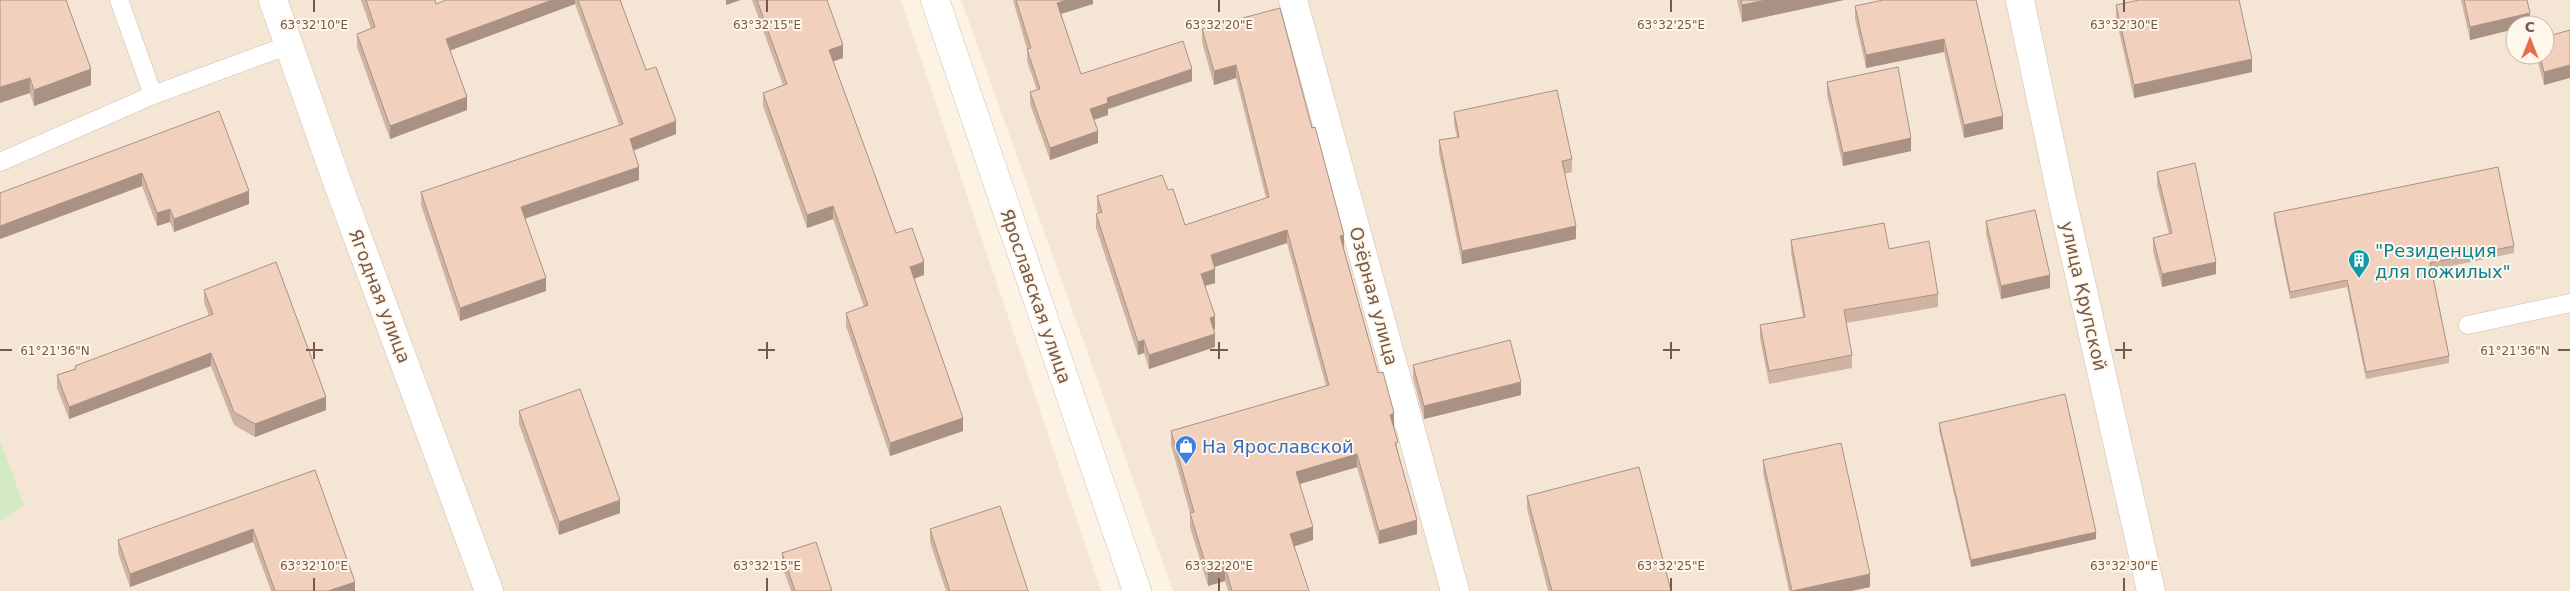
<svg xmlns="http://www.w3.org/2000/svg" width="2570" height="591" viewBox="0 0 2570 591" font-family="'DejaVu Sans',sans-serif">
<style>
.residential{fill:#f4e5d4;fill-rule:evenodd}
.green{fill:#d3eac4}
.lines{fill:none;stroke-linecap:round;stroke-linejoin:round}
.lane-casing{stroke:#d0bdae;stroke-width:19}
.street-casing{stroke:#d0bdae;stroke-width:29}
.lane{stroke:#fff;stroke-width:18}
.street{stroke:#fff;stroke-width:28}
.wall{fill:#cfb4a3}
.shaded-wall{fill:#a99284}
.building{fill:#f1d1bd;stroke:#a99284}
.ticks{fill:none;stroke:#75594a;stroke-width:2}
.labels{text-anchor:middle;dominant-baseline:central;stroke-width:4;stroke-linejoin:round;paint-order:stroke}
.culture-label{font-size:18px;fill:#0d838f;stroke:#fff7eb;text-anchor:start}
.street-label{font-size:18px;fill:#75594a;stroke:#fff7eb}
.shop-label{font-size:18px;fill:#366cbe;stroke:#fff7eb;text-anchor:start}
.ticks-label{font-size:12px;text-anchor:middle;fill:#75594a;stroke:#fff7eb;stroke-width:4;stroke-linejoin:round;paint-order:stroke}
</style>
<rect width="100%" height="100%" fill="#fcf3e5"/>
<g class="residential">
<path d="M 0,0 L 901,0 L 1101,591 L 0,591 L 0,522 L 24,505 L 0,440 Z"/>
<path d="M 961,0 L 2570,0 L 2570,591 L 1173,591 ZM 2515,25 L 2545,25 L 2545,55 L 2515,55 Z"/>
</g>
<path class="green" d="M 0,440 L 24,505 L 0,522 Z"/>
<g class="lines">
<g class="lane-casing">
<g id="lane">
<path d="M 119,0 L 153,95"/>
<path d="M 0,162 L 153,95 L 289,45"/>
<path d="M 2468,325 L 2570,303"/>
</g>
</g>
<g class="street-casing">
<g id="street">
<path d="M 273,0 L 336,179 L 489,591"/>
<path d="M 935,0 L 1137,591"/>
<path d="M 1293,0 L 1455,591"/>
<path d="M 2020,0 L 2061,194 L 2151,591"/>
</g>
</g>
<use href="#lane" class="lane"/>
<use href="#street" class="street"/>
</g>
<g class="wall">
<path d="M 0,0 L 91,85 L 34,106 Z"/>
<path d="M 361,0 L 435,0 L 436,4 L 446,0 L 620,0 L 646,70 L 676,134 L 633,150 L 639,180 L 525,218 L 546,291 L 460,321 L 421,205 L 421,192 L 619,125 L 575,4 L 450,50 L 467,110 L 390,139 L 357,47 L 357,34 L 371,29 Z"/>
<path d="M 752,0 L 827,0 L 843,58 L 833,61 L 896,233 L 924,275 L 914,279 L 963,431 L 890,456 L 846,326 L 846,313 L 864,307 L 833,219 L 807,228 L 763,106 L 763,93 L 783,85 Z"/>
<path d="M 1013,0 L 1093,0 L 1093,4 L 1061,14 L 1081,74 L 1192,81 L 1108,109 L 1108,115 L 1094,120 L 1098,143 L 1050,160 L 1030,104 L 1030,92 L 1037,90 L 1027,61 L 1027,49 Z"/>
<path d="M 1737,0 L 1844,0 L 1742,22 Z"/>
<path d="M 1976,0 L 2003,129 L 1964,138 L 1944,52 L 1866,68 L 1855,19 L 1855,6 Z"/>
<path d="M 2461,0 L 2527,0 L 2530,25 L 2470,40 Z"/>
<path d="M 2116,5 L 2252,72 L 2134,98 L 2116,18 Z"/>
<path d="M 1280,8 L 1344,249 L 1378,373 L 1394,427 L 1393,427 L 1398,451 L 1417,534 L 1379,544 L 1357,467 L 1300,484 L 1313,540 L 1294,546 L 1309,591 L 1228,591 L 1225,581 L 1208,586 L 1190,527 L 1190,513 L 1171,445 L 1171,431 L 1326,386 L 1287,243 L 1215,267 L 1215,283 L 1205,286 L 1215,329 L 1214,330 L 1215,347 L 1149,369 L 1144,353 L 1138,355 L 1096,228 L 1096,214 L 1098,213 L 1097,210 L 1097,196 L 1168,190 L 1185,225 L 1266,198 L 1236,78 L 1214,85 L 1202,42 L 1202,29 Z"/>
<path d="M 2536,55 L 2545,55 L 2544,85 Z"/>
<path d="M 1827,82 L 1911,151 L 1843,166 L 1827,95 Z"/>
<path d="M 219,111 L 249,204 L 174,232 L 170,222 L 157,226 L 142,186 L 0,239 Z"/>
<path d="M 1454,112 L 1572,159 L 1572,172 L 1564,174 L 1576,239 L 1462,264 L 1439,153 L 1439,140 L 1457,137 L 1454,125 Z"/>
<path d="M 2157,172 L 2216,274 L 2162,287 L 2153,251 L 2153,238 L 2169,234 L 2157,185 Z"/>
<path d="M 2274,213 L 2514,246 L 2514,253 L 2432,270 L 2449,356 L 2449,363 L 2366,379 L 2347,287 L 2290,299 L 2274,220 Z"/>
<path d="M 1986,221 L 2050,288 L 2001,299 L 1986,234 Z"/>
<path d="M 1791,240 L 1889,249 L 1938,294 L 1938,307 L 1846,323 L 1852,355 L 1852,368 L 1769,384 L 1760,338 L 1760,325 L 1803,317 L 1791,253 Z"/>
<path d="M 204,290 L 326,410 L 255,437 L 234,425 L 211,366 L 69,419 L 57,388 L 57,375 L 75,369 L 75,366 L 209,316 L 204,302 Z"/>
<path d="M 1413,365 L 1521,395 L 1424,419 L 1413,378 Z"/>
<path d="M 519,411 L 620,513 L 559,535 L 519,424 Z"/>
<path d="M 1939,423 L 2096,539 L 1971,567 L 1939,430 Z"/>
<path d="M 1763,460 L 1870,587 L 1851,591 L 1789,591 L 1763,473 Z"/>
<path d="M 315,470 L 355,591 L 271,591 L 253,542 L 130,587 L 118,553 L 118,540 Z"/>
<path d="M 1527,496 L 1671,591 L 1548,591 L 1527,509 Z"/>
<path d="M 930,529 L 1028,591 L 946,591 L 930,542 Z"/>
<path d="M 782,553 L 832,591 L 791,591 L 782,566 Z"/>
</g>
<g class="shaded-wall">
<path d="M 552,0 L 575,0 L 575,4 L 446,52 L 446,39 Z"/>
<path d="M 726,0 L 741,0 L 726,5 Z"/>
<path d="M 1068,0 L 1093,0 L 1093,4 L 1057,15 L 1057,3 Z"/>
<path d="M 1766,0 L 1844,0 L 1742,22 L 1742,5 Z"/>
<path d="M 2530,13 L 2530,25 L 2515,25 L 2515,29 L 2470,40 L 2470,27 Z"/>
<path d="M 1944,39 L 1944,52 L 1866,68 L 1866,55 Z"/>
<path d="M 843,45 L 843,58 L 829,63 L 829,50 Z"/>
<path d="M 2252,59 L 2252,72 L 2134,98 L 2134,85 Z"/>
<path d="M 1236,65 L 1236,78 L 1214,85 L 1214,71 Z"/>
<path d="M 2570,65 L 2570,78 L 2544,85 L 2544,72 Z"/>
<path d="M 91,69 L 91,85 L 34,106 L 34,90 Z"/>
<path d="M 1192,69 L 1192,81 L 1108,109 L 1108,115 L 1090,121 L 1090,109 L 1107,98 Z"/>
<path d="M 30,78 L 30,93 L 0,103 L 0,87 Z"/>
<path d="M 467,97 L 467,110 L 390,139 L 390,126 Z"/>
<path d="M 2003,116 L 2003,129 L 1964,138 L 1964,125 Z"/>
<path d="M 676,121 L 676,134 L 630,152 L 630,139 Z"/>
<path d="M 1098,131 L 1098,143 L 1050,160 L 1050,148 Z"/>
<path d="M 1911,138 L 1911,151 L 1843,166 L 1843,153 Z"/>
<path d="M 639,167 L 639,180 L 521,220 L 521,207 Z"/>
<path d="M 142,173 L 142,186 L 0,239 L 0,226 Z"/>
<path d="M 249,191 L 249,204 L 174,232 L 174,219 Z"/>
<path d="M 833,206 L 833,219 L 807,228 L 807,215 Z"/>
<path d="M 170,209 L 170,222 L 157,226 L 157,213 Z"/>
<path d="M 1576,226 L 1576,239 L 1462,264 L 1462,251 Z"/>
<path d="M 1287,230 L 1287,243 L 1211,268 L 1211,255 Z"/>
<path d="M 1344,235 L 1344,249 L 1340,236 Z"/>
<path d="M 924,262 L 924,275 L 910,280 L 910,267 Z"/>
<path d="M 2216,262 L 2216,274 L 2162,287 L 2162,274 Z"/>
<path d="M 1215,269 L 1215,283 L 1201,287 L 1201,274 Z"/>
<path d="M 2050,275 L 2050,288 L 2001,299 L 2001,286 Z"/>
<path d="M 546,278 L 546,291 L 460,321 L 460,308 Z"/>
<path d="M 1215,316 L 1215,329 L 1210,331 L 1210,318 Z"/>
<path d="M 1215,334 L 1215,347 L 1149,369 L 1149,355 Z"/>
<path d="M 1144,340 L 1144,353 L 1138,355 L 1138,342 Z"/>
<path d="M 211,353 L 211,366 L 69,419 L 69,407 Z"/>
<path d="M 1521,382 L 1521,395 L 1424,419 L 1424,406 Z"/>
<path d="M 326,397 L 326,410 L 255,437 L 255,424 Z"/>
<path d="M 1394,413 L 1394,427 L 1390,428 L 1390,415 Z"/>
<path d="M 963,418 L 963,431 L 890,456 L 890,443 Z"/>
<path d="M 1357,454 L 1357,467 L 1296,485 L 1296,472 Z"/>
<path d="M 620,500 L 620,513 L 559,535 L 559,522 Z"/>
<path d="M 1417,520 L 1417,534 L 1379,544 L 1379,531 Z"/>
<path d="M 1313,527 L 1313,540 L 1290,548 L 1290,534 Z"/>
<path d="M 253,529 L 253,542 L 130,587 L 130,574 Z"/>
<path d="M 2096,532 L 2096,539 L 1971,567 L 1971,560 Z"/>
<path d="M 1225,567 L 1225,581 L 1208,586 L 1208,572 Z"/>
<path d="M 1870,574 L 1870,587 L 1851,591 L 1793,591 Z"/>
<path d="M 355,582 L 355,591 L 328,591 Z"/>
</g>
<g class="building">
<path d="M 0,0 L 66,0 L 91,69 L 34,90 L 30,78 L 0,87 Z"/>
<path d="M 366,0 L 435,0 L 436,4 L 446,0 L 552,0 L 446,39 L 467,97 L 390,126 L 357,34 L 375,27 Z"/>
<path d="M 578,0 L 620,0 L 646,70 L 656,67 L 676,121 L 630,139 L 639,167 L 521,207 L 546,278 L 460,308 L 421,192 L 623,124 Z"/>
<path d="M 757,0 L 827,0 L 843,45 L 829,50 L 896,233 L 912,228 L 924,262 L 910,267 L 963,418 L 890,443 L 846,313 L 868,305 L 833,206 L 807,215 L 763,93 L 787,84 Z"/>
<path d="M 1016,0 L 1068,0 L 1057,3 L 1081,74 L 1183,41 L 1192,69 L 1107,98 L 1108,103 L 1090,109 L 1098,131 L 1050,148 L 1030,92 L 1040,89 L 1027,49 L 1031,48 Z"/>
<path d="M 1741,0 L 1766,0 L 1742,5 Z"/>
<path d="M 1883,0 L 1976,0 L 2003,116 L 1964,125 L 1944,39 L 1866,55 L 1855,6 Z"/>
<path d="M 2139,0 L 2239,0 L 2252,59 L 2134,85 L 2116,5 Z"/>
<path d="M 2464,0 L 2527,0 L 2530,13 L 2470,27 Z"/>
<path d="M 1280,8 L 1312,128 L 1315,127 L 1317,134 L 1344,235 L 1340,236 L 1378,373 L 1383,372 L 1394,413 L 1390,415 L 1398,442 L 1395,443 L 1417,520 L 1379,531 L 1357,454 L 1296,472 L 1313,527 L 1290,534 L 1309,591 L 1232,591 L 1225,567 L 1208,572 L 1190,513 L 1194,512 L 1171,431 L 1329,385 L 1287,230 L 1211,255 L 1215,269 L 1201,274 L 1215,316 L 1210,318 L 1215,334 L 1149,355 L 1144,340 L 1138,342 L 1096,214 L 1102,212 L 1097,196 L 1162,175 L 1168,190 L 1173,189 L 1185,225 L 1269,197 L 1236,65 L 1214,71 L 1202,29 Z"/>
<path d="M 2570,30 L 2570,65 L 2544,72 L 2540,55 L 2545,55 L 2545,37 Z"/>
<path d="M 1898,67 L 1911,138 L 1843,153 L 1827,82 Z"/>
<path d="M 1557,90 L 1572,159 L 1562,161 L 1576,226 L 1462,251 L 1439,140 L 1459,137 L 1454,112 Z"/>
<path d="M 219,111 L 249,191 L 174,219 L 170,209 L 157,213 L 142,173 L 0,226 L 0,193 Z"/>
<path d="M 2195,163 L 2216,262 L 2162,274 L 2153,238 L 2172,233 L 2157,172 Z"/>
<path d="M 2498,167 L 2514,246 L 2430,263 L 2449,356 L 2366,372 L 2347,280 L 2290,292 L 2274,213 Z"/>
<path d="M 2035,210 L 2050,275 L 2001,286 L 1986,221 Z"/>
<path d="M 1884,223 L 1889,249 L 1929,241 L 1938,294 L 1844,310 L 1852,355 L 1769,371 L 1760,325 L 1805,317 L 1791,240 Z"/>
<path d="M 276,262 L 326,397 L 255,424 L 234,412 L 211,353 L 69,407 L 57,375 L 76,369 L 75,366 L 213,314 L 204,290 Z"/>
<path d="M 1510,340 L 1521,382 L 1424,406 L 1413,365 Z"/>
<path d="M 580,389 L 620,500 L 559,522 L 519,411 Z"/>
<path d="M 2065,394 L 2096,532 L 1971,560 L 1939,423 Z"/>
<path d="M 1841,443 L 1870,574 L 1792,591 L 1763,460 Z"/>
<path d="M 1639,467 L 1671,591 L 1552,591 L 1527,496 Z"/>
<path d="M 315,470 L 355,582 L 328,591 L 275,591 L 253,529 L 130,574 L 118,540 Z"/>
<path d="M 1000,506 L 1028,591 L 950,591 L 930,529 Z"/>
<path d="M 816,542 L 832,591 L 795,591 L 782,553 Z"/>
</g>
<path class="ticks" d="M 314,0 L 314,12M 767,0 L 767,12M 1219,0 L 1219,12M 1671,0 L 1671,12M 2124,0 L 2124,12M 314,342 L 314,359M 767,342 L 767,359M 1219,342 L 1219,359M 1671,342 L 1671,359M 2124,342 L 2124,359M 0,350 L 12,350M 306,350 L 323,350M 758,350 L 775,350M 1210,350 L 1228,350M 1663,350 L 1680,350M 2115,350 L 2132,350M 2558,350 L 2570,350M 314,578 L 314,591M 767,578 L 767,591M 1219,578 L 1219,591M 1671,578 L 1671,591M 2124,578 L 2124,591"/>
<defs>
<g id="building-pin" transform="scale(1.125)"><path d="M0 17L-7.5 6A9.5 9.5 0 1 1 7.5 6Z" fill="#0f9aa8" stroke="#fff7eb"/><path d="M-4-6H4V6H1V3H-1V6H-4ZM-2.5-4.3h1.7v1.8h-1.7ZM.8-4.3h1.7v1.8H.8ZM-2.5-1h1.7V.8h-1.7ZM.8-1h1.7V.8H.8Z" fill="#fff"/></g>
<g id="shop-pin" transform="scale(1.125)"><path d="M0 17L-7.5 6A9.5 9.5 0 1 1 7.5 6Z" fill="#3f7fe0" stroke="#fff7eb"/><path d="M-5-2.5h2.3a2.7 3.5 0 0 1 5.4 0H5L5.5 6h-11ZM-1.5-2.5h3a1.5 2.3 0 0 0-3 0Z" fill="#fff"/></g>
</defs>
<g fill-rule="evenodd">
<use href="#building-pin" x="2359" y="260"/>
<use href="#shop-pin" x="1186" y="446"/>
</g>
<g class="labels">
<g class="culture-label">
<text x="2375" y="250">"Резиденция<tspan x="2375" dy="21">для пожилых"</tspan></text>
</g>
<g class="street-label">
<text transform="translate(380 296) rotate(69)">Ягодная улица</text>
<text transform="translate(1036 296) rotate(71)">Ярославская улица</text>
<text transform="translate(1374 296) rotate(75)">Озёрная улица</text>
<text transform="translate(2084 296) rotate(77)">улица Крупской</text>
</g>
<g class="shop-label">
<text x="1202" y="446">На Ярославской</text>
</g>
</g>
<g class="ticks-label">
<text x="314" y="29">63°32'10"E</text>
<text x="767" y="29">63°32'15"E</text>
<text x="1219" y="29">63°32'20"E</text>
<text x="1671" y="29">63°32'25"E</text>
<text x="2124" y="29">63°32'30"E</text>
<text x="55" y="355">61°21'36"N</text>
<text x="2515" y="355">61°21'36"N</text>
<text x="314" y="570">63°32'10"E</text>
<text x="767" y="570">63°32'15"E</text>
<text x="1219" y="570">63°32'20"E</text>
<text x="1671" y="570">63°32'25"E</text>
<text x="2124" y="570">63°32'30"E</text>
</g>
<g transform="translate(2530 40)"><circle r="24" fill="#fff7eb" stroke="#c8b8ab"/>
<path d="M0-4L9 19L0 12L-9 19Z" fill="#e56c4c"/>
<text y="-8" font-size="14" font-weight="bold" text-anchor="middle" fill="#75594a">С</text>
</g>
</svg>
